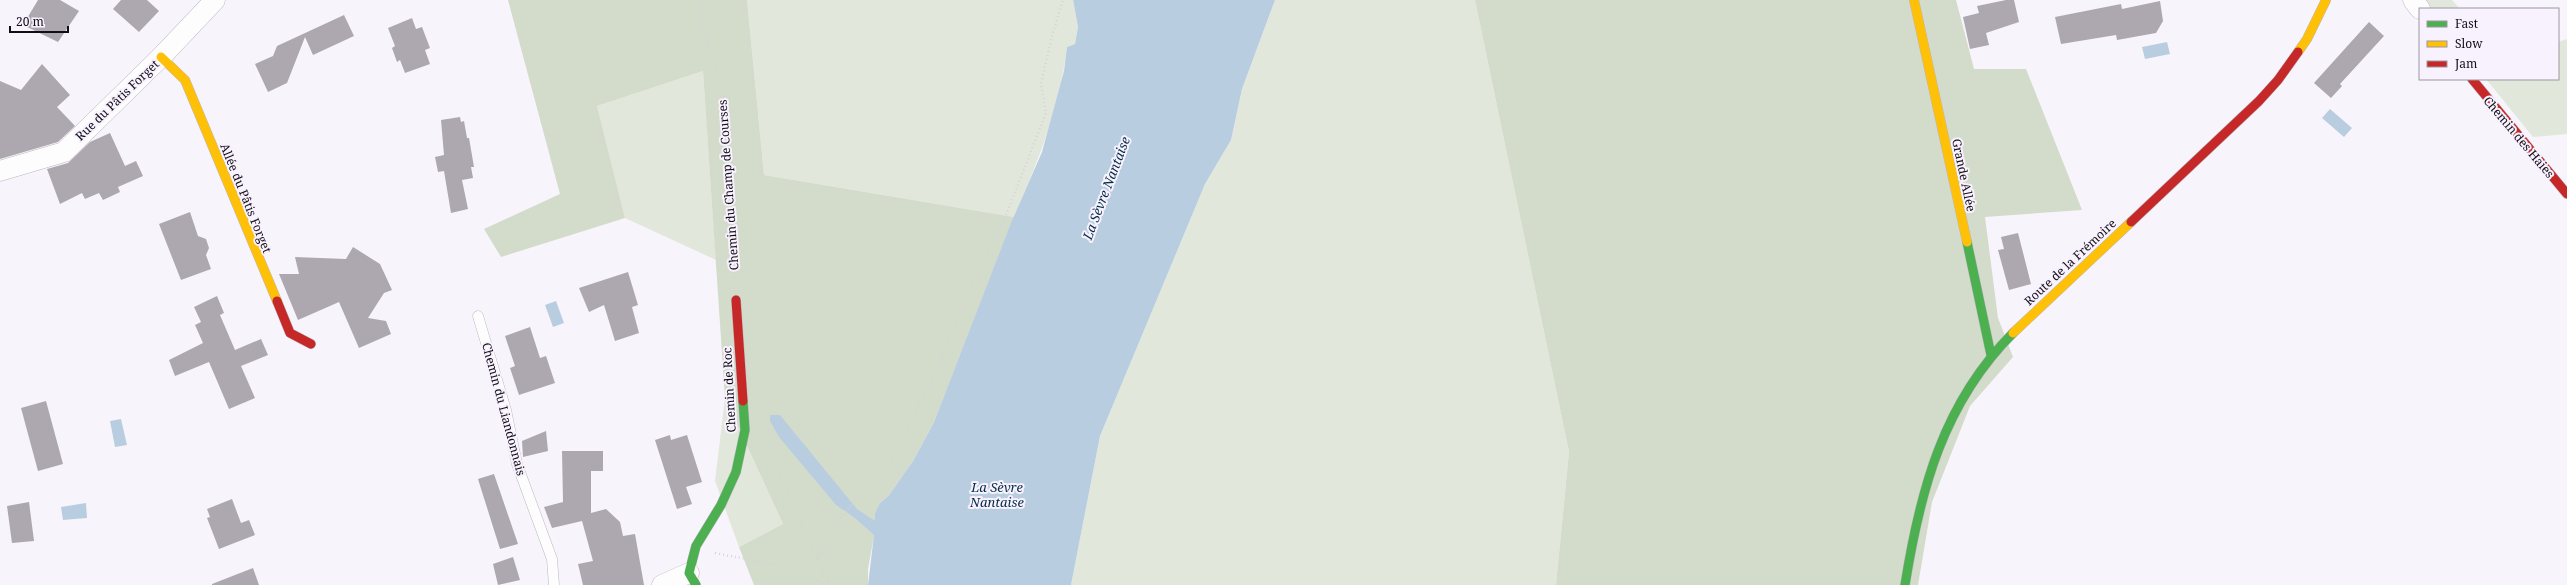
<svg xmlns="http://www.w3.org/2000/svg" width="2567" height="585" viewBox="0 0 2567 585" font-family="'Noto Serif',serif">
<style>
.green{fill:#e1e8db}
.forest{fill:#d3dbcb}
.water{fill:#b8cee0}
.building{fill:#ada8b0}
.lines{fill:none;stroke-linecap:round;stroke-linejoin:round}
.lane-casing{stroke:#bbb7be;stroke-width:11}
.street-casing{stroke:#bbb7be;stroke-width:21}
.fast-casing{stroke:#bbb7be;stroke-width:10}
.slow-casing{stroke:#bbb7be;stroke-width:10}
.jam-casing{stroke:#bbb7be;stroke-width:10}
.path{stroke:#d5d4d6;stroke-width:2.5;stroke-dasharray:1 3;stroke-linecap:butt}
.lane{stroke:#fefdfe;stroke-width:10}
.street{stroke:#fefdfe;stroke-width:20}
.fast{stroke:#4caf50;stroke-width:9}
.slow{stroke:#ffc107;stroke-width:9}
.jam{stroke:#c62828;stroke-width:9}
.labels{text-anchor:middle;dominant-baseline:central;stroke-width:4;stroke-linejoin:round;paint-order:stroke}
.street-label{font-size:12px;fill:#120e15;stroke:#f8f1fe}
.water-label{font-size:13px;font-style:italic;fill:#022c45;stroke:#f8f1fe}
</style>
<rect width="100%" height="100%" fill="#f8f4fb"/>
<g class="green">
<path d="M 747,0 L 1073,0 L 1078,27 L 1075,44 L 1067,47 C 1060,107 1038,162 1014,217 L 764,175 Z"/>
<path d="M 1275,0 L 1475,0 L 1569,452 L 1556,585 L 1071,585 L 1100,436 L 1205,184 L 1231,140 L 1242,89 Z"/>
<path d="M 2421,0 L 2452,0 L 2460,9 L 2429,9 Z"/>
<path d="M 2567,39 L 2567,134 L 2533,137 L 2486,79 L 2558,79 L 2558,42 Z"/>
<path d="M 703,71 L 716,260 L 625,218 L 597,106 Z"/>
<path d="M 725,398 L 783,524 L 739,547 L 715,481 Z"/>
</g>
<g class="forest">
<path d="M 508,0 L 747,0 L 764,175 L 1014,217 L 934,422 L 913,461 L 889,495 L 880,503 L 868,569 L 868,585 L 754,585 L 739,547 L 783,524 L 725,398 L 703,71 L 597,106 L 625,218 L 501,257 L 484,229 L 560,194 Z"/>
<path d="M 1475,0 L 1956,0 L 1974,69 L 2026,69 L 2082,210 L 1985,217 L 1998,318 L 2013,357 L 1970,406 L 1932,502 L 1918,585 L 1556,585 L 1569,452 Z"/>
</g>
<g class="water">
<path d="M 1073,0 L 1275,0 L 1242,89 L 1231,140 L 1205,184 L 1100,436 L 1071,585 L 868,585 L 874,535 L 855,518 L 836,505 L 779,437 L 770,421 L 770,415 L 780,415 L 857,509 L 875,521 L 875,514 L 880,503 L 889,495 L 913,461 L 934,422 L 1011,223 L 1042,152 L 1064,71 L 1067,47 L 1075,44 L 1078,27 Z"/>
<path d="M 2167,42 L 2170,54 L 2145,59 L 2142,47 Z"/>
<path d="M 2330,109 L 2352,128 L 2344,137 L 2322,118 Z"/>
<path d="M 556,301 L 564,323 L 553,327 L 545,305 Z"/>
<path d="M 121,419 L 127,445 L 115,447 L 110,421 Z"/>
<path d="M 86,503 L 87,518 L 63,520 L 61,507 Z"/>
</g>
<g class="building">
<path d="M 38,0 L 60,0 L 79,11 L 58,42 L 23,25 Z"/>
<path d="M 121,0 L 147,0 L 159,11 L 139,32 L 113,9 Z"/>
<path d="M 2006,0 L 2014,0 L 2019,22 L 1986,33 L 1989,45 L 1970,49 L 1963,17 L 1979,13 L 1977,6 Z"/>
<path d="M 2160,1 L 2163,21 L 2156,33 L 2117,40 L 2116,35 L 2061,44 L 2055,17 L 2121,4 L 2122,9 Z"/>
<path d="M 344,15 L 354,36 L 313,55 L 305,37 L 287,83 L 268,92 L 255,64 L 273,56 L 277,46 Z"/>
<path d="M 412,18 L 416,29 L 422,27 L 430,48 L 425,50 L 430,64 L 405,73 L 400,60 L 397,62 L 392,48 L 395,46 L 388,28 Z"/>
<path d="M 2369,22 L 2384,36 L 2340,84 L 2342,86 L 2331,98 L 2314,83 Z"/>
<path d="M 42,64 L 70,95 L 57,107 L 75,126 L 58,142 L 0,159 L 0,81 L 21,90 Z"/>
<path d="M 460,117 L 461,122 L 464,121 L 467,138 L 469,138 L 474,167 L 471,167 L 473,178 L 462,180 L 468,209 L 451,213 L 444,171 L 438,172 L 435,157 L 444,155 L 441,120 Z"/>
<path d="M 110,133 L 125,166 L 136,161 L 143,176 L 118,187 L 120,192 L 103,200 L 99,193 L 85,199 L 82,193 L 60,204 L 47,169 L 68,163 L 90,142 Z"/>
<path d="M 190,212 L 198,236 L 206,239 L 209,248 L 206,255 L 211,269 L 181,280 L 159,224 Z"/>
<path d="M 2018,233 L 2031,284 L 2009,290 L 1998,250 L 2004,249 L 2001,237 Z"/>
<path d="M 353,247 L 380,264 L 392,290 L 384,293 L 368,318 L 386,321 L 391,334 L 359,348 L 339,302 L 298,320 L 279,274 L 299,274 L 295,257 L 346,259 Z"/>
<path d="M 628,272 L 638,305 L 632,307 L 639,333 L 615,341 L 604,305 L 589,312 L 579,288 Z"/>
<path d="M 217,296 L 224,313 L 220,315 L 235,350 L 261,339 L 268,355 L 241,366 L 255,398 L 229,409 L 209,362 L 175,376 L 169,360 L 203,343 L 195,325 L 201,322 L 194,307 Z"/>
<path d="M 530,327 L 540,358 L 546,356 L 555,383 L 519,395 L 510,368 L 515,366 L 505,336 Z"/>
<path d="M 46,401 L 63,464 L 38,471 L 21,408 Z"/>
<path d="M 546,431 L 548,451 L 523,457 L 522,441 Z"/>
<path d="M 670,435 L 671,440 L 687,435 L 702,482 L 686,487 L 692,504 L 677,509 L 655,440 Z"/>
<path d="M 562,451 L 603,451 L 603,471 L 591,471 L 591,513 L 606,509 L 620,522 L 623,536 L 635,534 L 644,585 L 583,585 L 578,564 L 593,561 L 582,521 L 552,528 L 544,507 L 563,502 Z"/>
<path d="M 494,474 L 518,544 L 500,549 L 478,479 Z"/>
<path d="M 232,499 L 241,523 L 249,520 L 255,535 L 219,549 L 207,518 L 210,517 L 207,509 Z"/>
<path d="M 29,502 L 34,541 L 12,543 L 7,506 Z"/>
<path d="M 513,557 L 520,580 L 498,585 L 493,564 Z"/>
<path d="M 253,568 L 259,585 L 212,585 L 212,584 Z"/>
</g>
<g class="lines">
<g class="lane-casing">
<path id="lane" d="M 478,316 L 506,410 L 517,464 L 552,559 L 554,585"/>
</g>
<g class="street-casing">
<g id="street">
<path d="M 2413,0 L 2420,9"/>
<path d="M 0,171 L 64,152 L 161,57 L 215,0"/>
<path d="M 662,585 L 689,573"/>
</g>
</g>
<g class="fast-casing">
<g id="fast">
<path d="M 1967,242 L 1991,355"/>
<path d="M 696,585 L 689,573 L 696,546 L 721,505 L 736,472 L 745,430 L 743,401"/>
<path d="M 1905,585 C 1920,491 1943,403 2013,333"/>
</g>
</g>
<g class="slow-casing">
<g id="slow">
<path d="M 1914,0 L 1967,242"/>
<path d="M 2298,52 L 2307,39 L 2326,0"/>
<path d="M 161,57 L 185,80 L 277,301"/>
<path d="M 2013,333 L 2131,222"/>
</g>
</g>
<g class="jam-casing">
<g id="jam">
<path d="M 2472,79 L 2567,194"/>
<path d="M 2131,222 L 2259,101 L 2278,80 L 2298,52"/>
<path d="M 736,300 L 743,401"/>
<path d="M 277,301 L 290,333 L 311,344"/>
</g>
</g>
<g class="path">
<path d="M 701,0 L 702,25 L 720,80 L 726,109 L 735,280"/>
<path d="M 764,440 L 829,585"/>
<path d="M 715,553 C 756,562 788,562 825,585"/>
<path d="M 817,560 L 844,513 L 891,462 L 935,373 L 972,285 L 1003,223 L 1046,113 L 1041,84 L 1052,36 L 1063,0"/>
</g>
<use href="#lane" class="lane"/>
<use href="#street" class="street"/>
<use href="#fast" class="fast"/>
<use href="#slow" class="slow"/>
<use href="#jam" class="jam"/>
</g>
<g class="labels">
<g class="street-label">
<text transform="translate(117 100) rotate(-44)">Rue du Pâtis Forget</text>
<text transform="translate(2519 137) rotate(50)">Chemin des Haies</text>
<text transform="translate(1964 175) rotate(78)">Grande Allée</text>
<text transform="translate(728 185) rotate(-94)">Chemin du Champ de Courses</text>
<text transform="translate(246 198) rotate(68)">Allée du Pâtis Forget</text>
<text transform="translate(2070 262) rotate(-43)">Route de la Frémoire</text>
<text transform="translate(729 390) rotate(-93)">Chemin de Roc</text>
<text transform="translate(504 409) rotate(75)">Chemin du Liandonnais</text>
</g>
<g class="water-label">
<text transform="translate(1106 188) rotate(-69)">La Sèvre Nantaise</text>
<text x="997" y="487">La Sèvre<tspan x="997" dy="15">Nantaise</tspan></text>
</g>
</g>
<rect x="2419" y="8" width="140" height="72" fill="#f8f1fe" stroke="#9c96a1"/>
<rect x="2427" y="21" width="20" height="6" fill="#4caf50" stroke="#9c96a1"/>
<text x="2455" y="28" font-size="12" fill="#120e15">Fast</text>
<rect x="2427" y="41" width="20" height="6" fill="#ffc107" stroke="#9c96a1"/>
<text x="2455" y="48" font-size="12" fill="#120e15">Slow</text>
<rect x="2427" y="61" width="20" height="6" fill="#c62828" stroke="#9c96a1"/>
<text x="2455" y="68" font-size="12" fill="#120e15">Jam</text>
<path d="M10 26v6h58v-6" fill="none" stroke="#120e15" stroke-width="2"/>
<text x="16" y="26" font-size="12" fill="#120e15" stroke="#f8f1fe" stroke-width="3" paint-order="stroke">20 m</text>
</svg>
